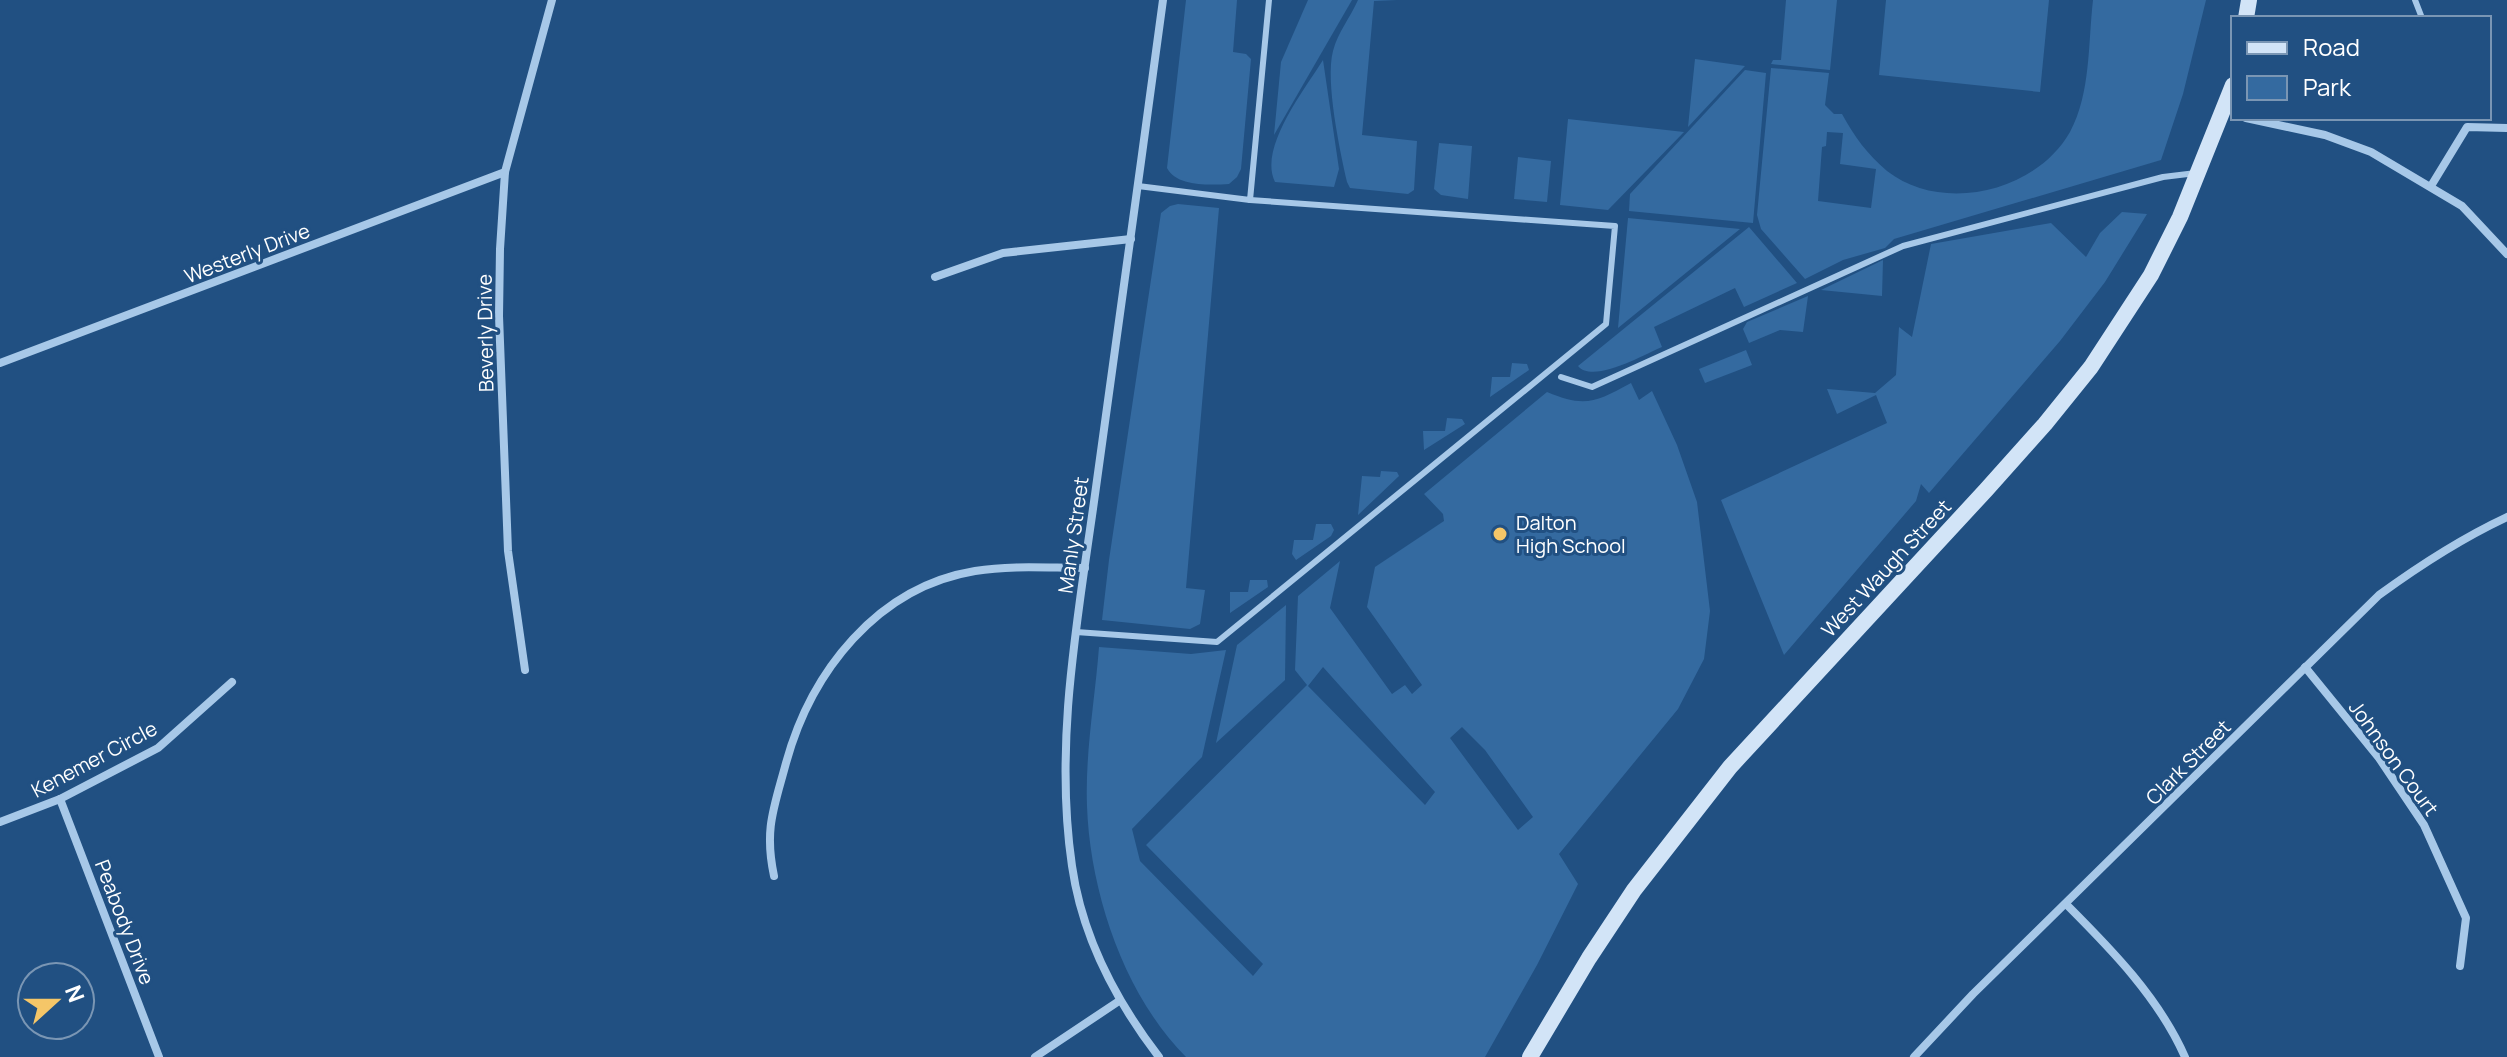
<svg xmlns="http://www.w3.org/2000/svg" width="2507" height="1057" viewBox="0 0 2507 1057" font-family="Manrope,sans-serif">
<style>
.green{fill:#346aa0;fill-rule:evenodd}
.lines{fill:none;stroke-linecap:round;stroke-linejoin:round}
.lane{stroke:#a7c8e8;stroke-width:6}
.street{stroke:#a7c8e8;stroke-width:8}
.secondary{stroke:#d2e4f7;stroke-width:16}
.poi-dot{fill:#f5c668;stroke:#215082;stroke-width:3}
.labels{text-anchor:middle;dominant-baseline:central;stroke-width:6;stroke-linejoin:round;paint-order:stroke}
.street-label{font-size:20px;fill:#fff;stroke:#215082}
.poi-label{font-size:20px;fill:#fff;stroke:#215082;text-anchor:start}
</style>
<rect width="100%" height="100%" fill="#215082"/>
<g class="green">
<path d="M 1186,0 L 1237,0 L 1233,52 L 1246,54 L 1251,59 L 1241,169 L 1237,177 L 1229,184 C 1210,185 1177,187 1167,168 Z"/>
<path d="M 1308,0 L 1352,0 L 1274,135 L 1281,62 Z"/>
<path d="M 1358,0 L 1397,0 L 1374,1 L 1362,135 L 1417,141 L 1414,190 L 1408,194 L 1350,188 L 1347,182 C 1340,151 1325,81 1333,51 C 1338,32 1350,18 1358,0 Z"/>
<path d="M 1786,0 L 1837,0 L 1830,70 L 1771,64 L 1773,60 L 1781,60 Z"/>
<path d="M 1886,0 L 2049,0 L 2040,92 L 1879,75 Z"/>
<path d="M 2093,0 L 2206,0 L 2183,94 L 2161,160 L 1894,239 L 1885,248 L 1843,260 L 1805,279 L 1761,229 L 1757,215 L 1771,68 L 1829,73 L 1825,105 L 1834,114 L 1842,114 C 1854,136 1867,154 1887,171 C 1942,214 2036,192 2070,132 C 2091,93 2088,43 2093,0 ZM 1827,132 L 1843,133 L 1840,164 L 1876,169 L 1871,208 L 1818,201 L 1822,147 L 1826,146 Z"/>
<path d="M 1695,59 L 1745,66 L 1688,127 Z"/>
<path d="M 1323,60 L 1339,169 L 1334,187 L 1275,182 C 1258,148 1305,89 1323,60 Z"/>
<path d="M 1745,70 L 1766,73 L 1753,223 L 1629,211 L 1630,194 Z"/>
<path d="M 1568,119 L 1684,132 L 1608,210 L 1560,205 Z"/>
<path d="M 1439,143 L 1472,146 L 1468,199 L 1441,195 L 1434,189 Z"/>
<path d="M 1518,157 L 1551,161 L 1547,202 L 1514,199 Z"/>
<path d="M 1178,204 L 1219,208 L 1186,588 L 1205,590 L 1200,624 L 1190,629 L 1102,620 L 1109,560 L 1161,213 L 1170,206 Z"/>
<path d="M 2122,212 L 2147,214 L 2105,282 L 2060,341 L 1929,493 L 1921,484 L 1916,501 L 1784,655 L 1721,500 L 1887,423 L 1876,395 L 1837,414 L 1827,389 L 1875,393 L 1896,375 L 1899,327 L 1912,337 L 1931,244 L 2051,223 L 2086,257 L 2100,233 Z"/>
<path d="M 1628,218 L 1740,229 L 1618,328 Z"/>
<path d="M 1749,227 L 1797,283 L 1744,307 L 1735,288 L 1654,327 L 1662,347 C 1643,355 1593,384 1578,366 Z"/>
<path d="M 1883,260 L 1882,296 L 1821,290 Z"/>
<path d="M 1808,296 L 1803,332 L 1780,330 L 1749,343 L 1743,329 L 1747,322 Z"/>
<path d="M 1746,350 L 1752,365 L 1705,383 L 1699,369 Z"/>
<path d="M 1512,363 L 1527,364 L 1529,370 L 1490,397 L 1492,377 L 1510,377 Z"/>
<path d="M 1631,383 L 1639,400 L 1652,391 L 1677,445 L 1697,502 L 1710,611 L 1704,659 L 1678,709 L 1559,854 L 1578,884 L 1537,965 L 1485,1057 L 1186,1057 C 1124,995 1090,892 1087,806 C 1085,753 1095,699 1099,647 L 1191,654 L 1226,650 L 1202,757 L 1132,829 L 1140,861 L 1253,976 L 1263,964 L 1146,845 L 1307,685 L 1295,670 L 1298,596 L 1340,561 L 1330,608 L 1392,694 L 1405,685 L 1412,694 L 1422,685 L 1367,607 L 1375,567 L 1444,521 L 1443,514 L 1424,494 L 1547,392 C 1585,408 1596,402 1631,383 ZM 1323,667 L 1435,792 L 1425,805 L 1308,686 ZM 1462,727 L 1485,750 L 1533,817 L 1518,830 L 1450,738 Z"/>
<path d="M 1447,418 L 1462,419 L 1465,424 L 1424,450 L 1423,431 L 1445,431 Z"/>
<path d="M 1381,471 L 1397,472 L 1399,476 L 1358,515 L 1362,476 L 1380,477 Z"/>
<path d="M 1316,524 L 1331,524 L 1334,530 L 1331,536 L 1296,560 L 1292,554 L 1294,540 L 1313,540 Z"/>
<path d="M 1250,580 L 1267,580 L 1268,587 L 1230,613 L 1230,592 L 1248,592 Z"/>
<path d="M 1286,605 L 1285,680 L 1216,743 L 1237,645 Z"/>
</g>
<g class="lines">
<g class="lane">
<path d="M 2415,0 L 2422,18"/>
<path d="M 1138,186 L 1250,200 L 1269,0"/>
<path d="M 1561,377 L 1592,387 L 1903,246 L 2163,177 L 2196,173"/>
<path d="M 1076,632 L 1217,642 L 1606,324 L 1615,226 L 1250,200"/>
</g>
<g class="street">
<path d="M 2246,118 L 2325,135 L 2371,152 L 2462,206 L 2507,254"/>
<path d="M 2431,186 L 2467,127 L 2507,128"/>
<path d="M 935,277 L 1003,253 L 1131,239"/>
<path d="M 0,363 L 505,172"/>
<path d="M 2305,667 L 2379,758 L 2424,825 L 2466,918 L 2460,966"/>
<path d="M 525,670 L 508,551 L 499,316 L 500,249 L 505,172 L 552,0"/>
<path d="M 60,799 L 159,1057"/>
<path d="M 0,822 L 60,799 L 158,748 L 232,682"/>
<path d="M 774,876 C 764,829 774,808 786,763 C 811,672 877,587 975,571 C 1012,565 1048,568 1085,568"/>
<path d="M 2066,904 C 2112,950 2159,998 2185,1057"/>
<path d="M 1035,1057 L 1119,1001"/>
<path d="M 1159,1057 C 1116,1001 1082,936 1072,866 C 1053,738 1080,607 1097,480 C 1120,320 1141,160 1163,0"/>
<path d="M 1914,1057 L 1973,994 L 2379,595 C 2420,565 2460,539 2507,517"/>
</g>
<g class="secondary">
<path d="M 2246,18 L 2249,0"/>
<path d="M 1530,1057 L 1589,958 L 1634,890 L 1730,767 L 1986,490 L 2045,424 L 2091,367 L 2151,275 L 2180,217 L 2233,85"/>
</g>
</g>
<circle class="poi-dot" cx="1500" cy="534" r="8"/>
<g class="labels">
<g class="street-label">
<text transform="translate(247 253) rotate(-21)">Westerly Drive</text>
<text transform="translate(485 333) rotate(-91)">Beverly Drive</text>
<text transform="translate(1073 535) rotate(-82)">Manly Street</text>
<text transform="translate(1886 568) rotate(-47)">West Waugh Street</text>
<text transform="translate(2394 758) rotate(54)">Johnson Court</text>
<text transform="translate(94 759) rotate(-28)">Kenemer Circle</text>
<text transform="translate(2188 762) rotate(-45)">Clark Street</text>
<text transform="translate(125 922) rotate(69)">Peabody Drive</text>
</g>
<g class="poi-label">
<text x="1516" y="522">Dalton<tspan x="1516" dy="23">High School</tspan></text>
</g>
</g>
<rect x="2231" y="16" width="260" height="104" fill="#215082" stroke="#7a96b4" stroke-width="2"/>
<rect x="2247" y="42" width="40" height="12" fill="#d2e4f7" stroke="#7a96b4" stroke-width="2"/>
<text x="2303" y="56" font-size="24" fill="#ffffff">Road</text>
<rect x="2247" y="76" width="40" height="24" fill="#346aa0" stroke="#7a96b4" stroke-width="2"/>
<text x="2303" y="96" font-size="24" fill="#ffffff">Park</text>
<g transform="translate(56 1001) rotate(69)"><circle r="38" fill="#215082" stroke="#7a96b4" stroke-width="2"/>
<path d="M0-6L14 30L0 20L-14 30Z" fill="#f5c668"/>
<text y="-12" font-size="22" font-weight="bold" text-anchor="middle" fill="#ffffff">N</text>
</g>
</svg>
